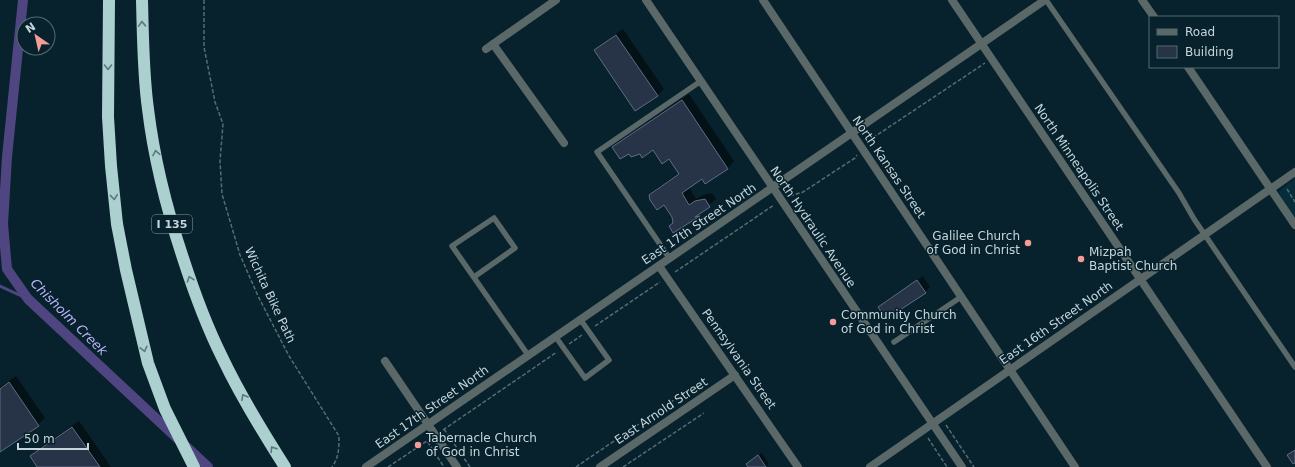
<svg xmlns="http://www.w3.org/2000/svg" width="1295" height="467" viewBox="0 0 1295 467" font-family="'DejaVu Sans',sans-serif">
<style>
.built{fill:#072d3a}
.shadow{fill:#0007}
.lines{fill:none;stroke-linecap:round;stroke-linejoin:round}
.stream{stroke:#4f4581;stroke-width:3}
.canal{stroke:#4f4581;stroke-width:10}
.building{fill:#273346;stroke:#5f6d82}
.path{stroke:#566c75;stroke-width:1.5;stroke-dasharray:4 2;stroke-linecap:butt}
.service{stroke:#5a6868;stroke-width:5.5}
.minor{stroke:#5a6868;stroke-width:8}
.tertiary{stroke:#5a6868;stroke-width:8}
.motorway{stroke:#acd0cf;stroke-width:12}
.oneway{stroke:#5a797e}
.poi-dot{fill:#f59b98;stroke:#07222c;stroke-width:1.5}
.labels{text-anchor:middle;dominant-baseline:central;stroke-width:3;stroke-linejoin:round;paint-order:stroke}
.shield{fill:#07222c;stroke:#8d9fa6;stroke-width:1}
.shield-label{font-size:11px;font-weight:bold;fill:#c6d5db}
.street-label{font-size:12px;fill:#c6d5db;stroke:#07222c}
.poi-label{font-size:12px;fill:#c6d5db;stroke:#07222c;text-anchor:start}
.water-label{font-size:13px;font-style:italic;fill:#bcb4fc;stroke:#07222c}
</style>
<rect width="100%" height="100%" fill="#07222c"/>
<path class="built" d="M 1295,178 L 1295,218 L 1280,195 L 1280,191 Z"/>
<g class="shadow">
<path d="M 623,29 L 664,89 L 657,96 L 595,50 L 602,44 Z"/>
<path d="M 689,94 L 734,161 L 728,168 L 706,183 L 702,178 L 689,187 L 696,199 L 703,195 L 712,193 L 716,199 L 702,211 L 704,211 L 699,215 L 674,232 L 673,217 L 664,204 L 650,195 L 657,188 L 679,173 L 669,158 L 653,149 L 640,153 L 629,152 L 614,148 L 620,141 Z"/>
<path d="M 923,276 L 930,287 L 925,292 L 887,318 L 879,307 L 884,302 Z"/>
<path d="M 16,376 L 45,418 L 38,425 L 0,451 L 0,387 Z"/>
<path d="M 79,421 L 111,467 L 38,467 L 31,456 L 38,449 Z"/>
<path d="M 762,453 L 769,464 L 766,467 L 749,467 L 747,464 Z"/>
</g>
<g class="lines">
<path class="stream" d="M 0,286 L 28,299"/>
<path class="canal" d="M 23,0 L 7,157 L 3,224 L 7,269 L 28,299 L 208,467"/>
</g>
<g class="building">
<path d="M 616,35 L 658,96 L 635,111 L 594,50 Z"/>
<path d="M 682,100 L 728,169 L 705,184 L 702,179 L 682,193 L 689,205 L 695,201 L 705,199 L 710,207 L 695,217 L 700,216 L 673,233 L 669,226 L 673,223 L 672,217 L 664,205 L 657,210 L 650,200 L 649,195 L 679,174 L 669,159 L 662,164 L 653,150 L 642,158 L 640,154 L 631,157 L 629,154 L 620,159 L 612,147 Z"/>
<path d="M 917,280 L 926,293 L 886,319 L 878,307 Z"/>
<path d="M 9,382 L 39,426 L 0,452 L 0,389 Z"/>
<path d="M 72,427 L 100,467 L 37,467 L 30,456 Z"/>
<path d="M 1295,450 L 1295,463 L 1293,464 L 1287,455 Z"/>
<path d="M 758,455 L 766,467 L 748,467 L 746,464 Z"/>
</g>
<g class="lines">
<g class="path">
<path d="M 204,0 L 204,47 L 215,102 L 223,124 L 220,161 L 222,194 L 240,255 L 258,296 L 289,356 L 339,436 C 339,447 339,458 332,467"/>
<path d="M 868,141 L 985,63"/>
<path d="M 1287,189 L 1295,202"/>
<path d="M 790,196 L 803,192 L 855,158 L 857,155"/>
<path d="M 675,272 L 774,205"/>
<path d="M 595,326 L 660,282"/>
<path d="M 569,344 L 582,335"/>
<path d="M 946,425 L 974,467"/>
<path d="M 444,429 L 470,467"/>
<path d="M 443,430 L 557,352"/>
<path d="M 928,438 L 947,467"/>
<path d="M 388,467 L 427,441 L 444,467"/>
<path d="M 576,467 L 690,389"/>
<path d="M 623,467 L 704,413"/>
</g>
<g class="service">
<path d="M 1046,0 L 1179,193 L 1194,219 L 1295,367"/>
<path d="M 670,259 L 597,152 L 701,81"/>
<path d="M 474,277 L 515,248 L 494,218 L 452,246 L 528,355"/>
<path d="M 555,336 L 585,378 L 609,360 L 580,319"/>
<path d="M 894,342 L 961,297"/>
</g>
<g class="minor">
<path d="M 646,0 L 962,467"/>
<path d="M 763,0 L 1075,467"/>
<path d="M 952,0 L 1267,467"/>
<path d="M 1142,0 L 1154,17"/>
<path d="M 493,44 L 564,143"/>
<path d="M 486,49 L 556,0"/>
<path d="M 1188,67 L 1295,225"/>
<path d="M 659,266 L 798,467"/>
<path d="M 385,361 L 457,467"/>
<path d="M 600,467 L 735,375"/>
<path d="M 870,467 L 1295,172"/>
</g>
<path class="tertiary" d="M 366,467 L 1045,0"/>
<g class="motorway">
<path d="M 109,0 L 108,117 L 111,166 L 117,224 L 126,270 L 148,363 L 165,409 L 194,467"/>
<path d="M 142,0 C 143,36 143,73 148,109 C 154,159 167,210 183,258 C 194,292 206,325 222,357 C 240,395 262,431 285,467"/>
</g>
</g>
<defs><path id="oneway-chevron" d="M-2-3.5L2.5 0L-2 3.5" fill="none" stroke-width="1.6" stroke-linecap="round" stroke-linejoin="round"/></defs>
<g class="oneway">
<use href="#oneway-chevron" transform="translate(142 24) rotate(-92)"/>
<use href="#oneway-chevron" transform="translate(108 67) rotate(90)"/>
<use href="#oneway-chevron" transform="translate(156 153) rotate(-101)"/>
<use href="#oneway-chevron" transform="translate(114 197) rotate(84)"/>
<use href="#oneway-chevron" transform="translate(190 279) rotate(-109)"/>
<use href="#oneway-chevron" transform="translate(144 349) rotate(76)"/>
<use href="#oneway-chevron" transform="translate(244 397) rotate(-119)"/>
<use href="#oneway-chevron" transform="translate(273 449) rotate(-122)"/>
</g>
<g class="poi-dot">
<circle cx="1028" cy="243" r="4"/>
<circle cx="1081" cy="259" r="4"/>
<circle cx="833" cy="322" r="4"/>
<circle cx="418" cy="445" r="4"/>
</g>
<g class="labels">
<rect class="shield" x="152" y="215" width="40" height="18" rx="3"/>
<g class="shield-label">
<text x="172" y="224">I 135</text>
</g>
<g class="street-label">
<text transform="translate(889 167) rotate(56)">North Kansas Street</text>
<text transform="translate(1079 167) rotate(56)">North Minneapolis Street</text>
<text transform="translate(699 224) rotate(-34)">East 17th Street North</text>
<text transform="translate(813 227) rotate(56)">North Hydraulic Avenue</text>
<text transform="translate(270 295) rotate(65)">Wichita Bike Path</text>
<text transform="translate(1056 323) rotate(-35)">East 16th Street North</text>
<text transform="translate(739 359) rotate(55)">Pennsylvania Street</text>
<text transform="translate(432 407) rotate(-35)">East 17th Street North</text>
<text transform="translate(661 411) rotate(-34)">East Arnold Street</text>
</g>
<g class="poi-label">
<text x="1020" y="236" text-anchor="end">Galilee Church<tspan x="1020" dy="14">of God in Christ</tspan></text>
<text x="1089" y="252">Mizpah<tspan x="1089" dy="14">Baptist Church</tspan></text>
<text x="841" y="315">Community Church<tspan x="841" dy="14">of God in Christ</tspan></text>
<text x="426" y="438">Tabernacle Church<tspan x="426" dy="14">of God in Christ</tspan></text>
</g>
<g class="water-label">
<text transform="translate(69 317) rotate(45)">Chisholm Creek</text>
</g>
</g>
<rect x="1149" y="16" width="130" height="52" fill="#07222c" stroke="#536a72"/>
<rect x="1157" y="29" width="20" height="6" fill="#5a6868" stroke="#536a72"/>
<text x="1185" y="36" font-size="12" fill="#c6d5db">Road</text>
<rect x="1157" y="46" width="20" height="12" fill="#273346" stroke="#536a72"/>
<text x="1185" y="56" font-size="12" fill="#c6d5db">Building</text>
<g transform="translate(36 36) rotate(326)"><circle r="19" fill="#07222c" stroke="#536a72"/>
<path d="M0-3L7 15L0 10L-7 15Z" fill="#f59b98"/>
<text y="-6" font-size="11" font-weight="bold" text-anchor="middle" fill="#c6d5db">N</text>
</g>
<path d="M18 443v6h70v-6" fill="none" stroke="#c6d5db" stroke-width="2"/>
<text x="24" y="443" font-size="12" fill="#c6d5db" stroke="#07222c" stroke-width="3" paint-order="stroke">50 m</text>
</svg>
